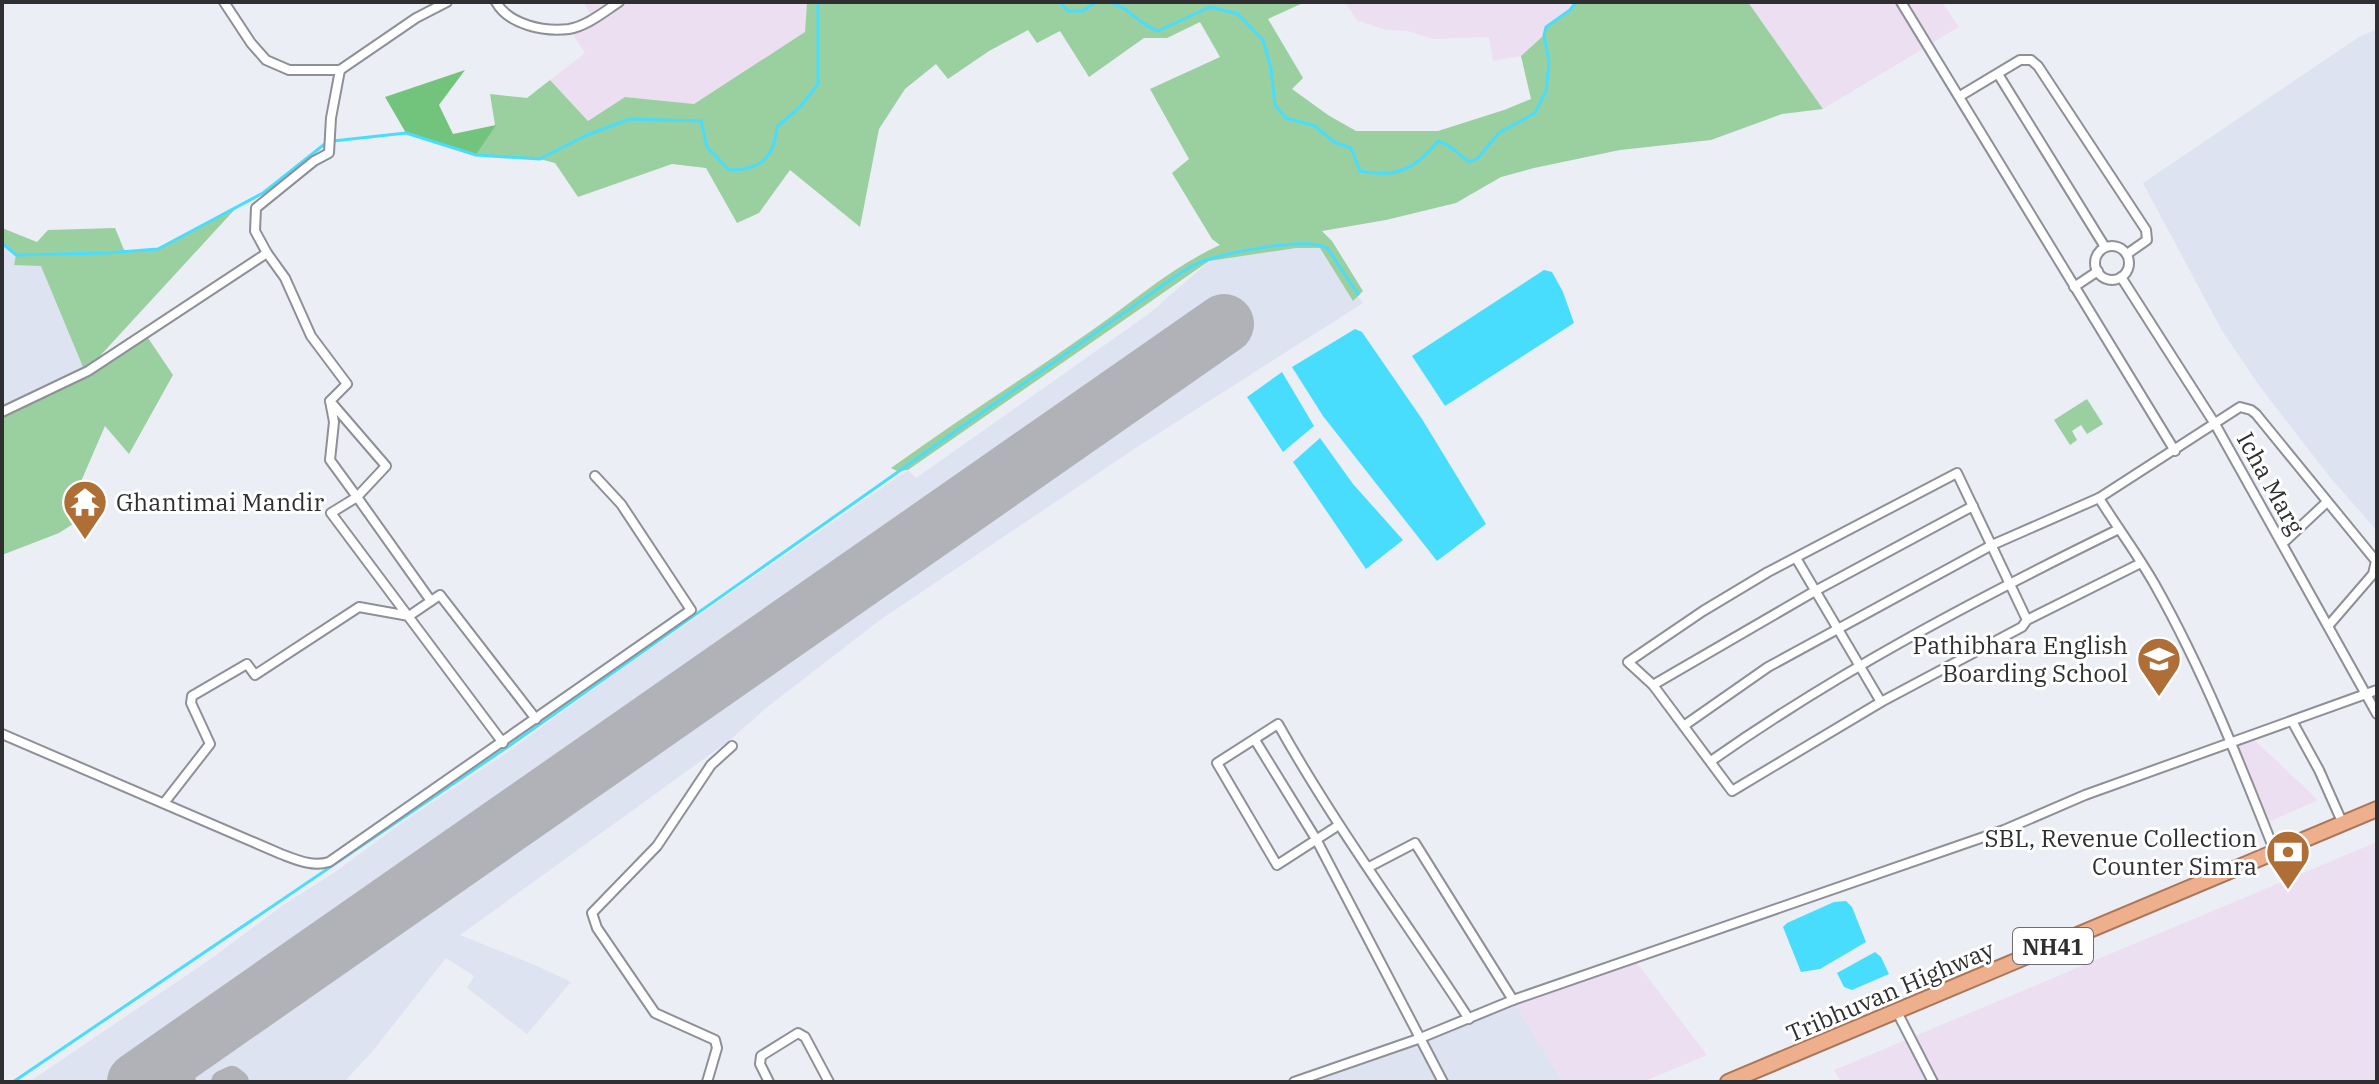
<svg xmlns="http://www.w3.org/2000/svg" width="2379" height="1084" viewBox="0 0 2379 1084" font-family="'IBM Plex Serif',serif">
<style>
.commercial{fill:#eddff2}
.built{fill:#dee3f1}
.green{fill:#9acfa0}
.forest{fill:#72c47d}
.water{fill:#49ddfd}
.lines{fill:none;stroke-linecap:round;stroke-linejoin:round}
.stream{stroke:#49ddfd;stroke-width:3}
.taxiway{stroke:#b1b2b8;stroke-width:24}
.runway{stroke:#b1b2b8;stroke-width:60}
.minor-casing{stroke:#8e9097;stroke-width:12}
.trunk-casing{stroke:#a9765a;stroke-width:18}
.minor{stroke:#fff;stroke-width:8}
.trunk{stroke:#eeb08c;stroke-width:14}
.labels{text-anchor:middle;dominant-baseline:central;stroke-width:6;stroke-linejoin:round;paint-order:stroke}
.shield{fill:#fff;stroke:#6d6d70;stroke-width:2}
.shield-label{font-size:22px;font-weight:bold;fill:#2f2f32}
.street-label{font-size:24px;fill:#2f2f32;stroke:#fff}
.poi-label{font-size:24px;fill:#2f2f32;stroke:#fff;text-anchor:end}
</style>
<rect width="100%" height="100%" fill="#eceef6"/>
<g class="commercial">
<path d="M 583,2 L 807,2 L 806,32 L 694,104 L 625,97 L 588,121 L 550,80 L 585,53 L 569,29 L 593,19 Z"/>
<path d="M 1344,2 L 1576,2 L 1570,10 L 1546,27 L 1544,35 L 1521,56 L 1493,61 L 1489,37 L 1433,39 L 1407,31 L 1386,30 L 1358,21 Z"/>
<path d="M 1748,2 L 1942,2 L 1959,27 L 1823,109 Z"/>
<path d="M 2249,735 L 2318,800 L 2264,824 L 2232,741 Z"/>
<path d="M 2377,842 L 2377,1082 L 1841,1082 L 1834,1070 Z"/>
<path d="M 1634,959 L 1707,1055 L 1643,1082 L 1563,1082 L 1513,1000 Z"/>
</g>
<g class="built">
<path d="M 2377,29 L 2377,531 L 2329,476 L 2260,387 L 2221,329 L 2143,183 L 2359,37 Z"/>
<path d="M 2,243 L 16,255 L 14,265 L 41,265 L 85,373 L 2,412 Z"/>
<path d="M 1296,248 L 1321,248 L 1363,303 L 1134,449 L 880,620 L 766,708 L 730,740 L 460,935 L 535,965 L 571,982 L 527,1034 L 467,988 L 474,976 L 446,958 L 371,1053 L 344,1082 L 29,1082 L 212,958 L 283,905 L 335,872 L 400,824 L 509,751 L 623,668 L 908,470 L 916,478 L 1150,313 L 1209,261 Z"/>
<path d="M 1513,1000 L 1563,1082 L 1294,1082 Z"/>
</g>
<g class="green">
<path d="M 807,2 L 1305,2 L 1268,19 L 1303,78 L 1292,89 L 1328,115 L 1356,131 L 1438,131 L 1504,110 L 1531,99 L 1521,56 L 1544,35 L 1546,27 L 1570,10 L 1576,2 L 1748,2 L 1823,109 L 1782,114 L 1711,140 L 1620,150 L 1534,168 L 1501,177 L 1456,203 L 1386,220 L 1322,231 L 1332,241 L 1363,291 L 1353,301 L 1320,248 L 1296,248 L 1209,261 L 908,470 L 897,471 L 891,468 C 956,421 1023,379 1088,333 C 1132,303 1171,267 1220,245 L 1212,239 L 1172,173 L 1189,159 L 1150,89 L 1220,57 L 1200,22 L 1167,38 L 1144,38 L 1089,77 L 1060,31 L 1037,43 L 1028,30 L 989,51 L 948,79 L 936,64 L 905,89 L 879,129 L 860,227 L 790,170 L 759,213 L 737,223 L 706,168 L 672,164 L 578,197 L 555,163 L 540,159 L 476,155 L 495,125 L 490,94 L 527,98 L 550,80 L 588,121 L 625,97 L 694,104 L 805,32 Z"/>
<path d="M 237,207 L 87,370 L 144,332 L 173,375 L 129,454 L 105,426 L 76,493 L 84,517 L 59,533 L 2,555 L 2,412 L 85,372 L 41,266 L 14,265 L 16,255 L 2,243 L 2,228 L 37,242 L 48,230 L 115,228 L 125,252 L 158,249 Z"/>
<path d="M 2087,399 L 2103,424 L 2087,434 L 2081,425 L 2072,431 L 2077,440 L 2070,445 L 2054,420 Z"/>
</g>
<path class="forest" d="M 465,70 L 439,105 L 453,134 L 496,125 L 476,155 L 406,133 L 385,97 Z"/>
<g class="water">
<path d="M 1544,270 L 1552,272 L 1563,292 L 1574,323 L 1445,406 L 1412,356 Z"/>
<path d="M 1355,329 L 1362,332 L 1422,419 L 1486,524 L 1437,561 L 1323,416 L 1292,367 Z"/>
<path d="M 1282,372 L 1314,426 L 1283,452 L 1247,397 Z"/>
<path d="M 1320,438 L 1353,484 L 1403,540 L 1366,569 L 1293,462 Z"/>
<path d="M 1846,901 L 1852,907 L 1866,942 L 1820,969 L 1801,972 L 1783,927 L 1787,923 L 1834,902 Z"/>
<path d="M 1875,952 L 1881,957 L 1889,974 L 1852,990 L 1844,987 L 1837,973 Z"/>
</g>
<g class="lines">
<g class="stream">
<path d="M 1060,2 L 1068,11 L 1083,11 L 1096,2"/>
<path d="M 1109,2 C 1132,8 1135,23 1158,31 L 1210,7 L 1238,14 L 1263,40 L 1271,68 L 1275,105 L 1286,118 L 1315,126 L 1334,142 L 1351,148 L 1360,171 C 1396,178 1415,170 1438,141 C 1451,144 1459,156 1470,162 L 1478,158 L 1499,133 L 1535,113 L 1546,91 L 1549,62 L 1544,35 L 1546,27 L 1570,10 L 1576,2"/>
<path d="M 333,141 L 406,133 L 476,155 L 540,159 L 587,135 L 630,119 L 701,121 L 707,147 L 729,170 C 761,170 774,158 777,127 L 801,106 L 818,84 L 818,2"/>
<path d="M 2,243 L 16,255 L 106,253 L 158,249 L 263,193 L 326,143"/>
<path d="M 13,1082 L 506,748 L 1179,274 C 1187,269 1197,263 1206,260 C 1229,253 1310,235 1328,249 L 1358,294"/>
</g>
<g class="taxiway">
<path d="M 183,1050 L 180,1067 L 184,1082"/>
<path d="M 158,1068 L 181,1077"/>
<path d="M 223,1082 L 232,1078 L 237,1082"/>
</g>
<path class="runway" d="M 137,1082 L 1224,324"/>
<g class="minor-casing">
<g id="minor">
<path d="M 224,2 L 251,43 L 266,60 L 289,70 L 340,70 L 416,18 L 447,2"/>
<path d="M 496,2 C 509,25 544,32 569,29 C 587,26 605,11 619,2"/>
<path d="M 1901,2 L 2175,451"/>
<path d="M 1998,74 L 2105,247"/>
<path d="M 1960,96 L 2020,60 L 2031,60 L 2038,66 L 2146,230 L 2147,240 L 2127,254"/>
<circle cx="2112" cy="263" r="17"/>
<path d="M 267,253 L 255,231 L 256,208 L 314,161 L 329,153 L 331,118 L 340,70"/>
<path d="M 2121,277 L 2215,424 L 2377,714"/>
<path d="M 2074,287 L 2098,271"/>
<path d="M 2,412 L 88,371 L 267,253 L 285,278 L 311,336 L 347,384 L 330,401"/>
<path d="M 2099,498 C 2117,527 2138,555 2155,585 C 2203,670 2239,761 2275,852"/>
<path d="M 2283,543 L 2327,502"/>
<path d="M 1796,558 L 1881,702"/>
<path d="M 431,601 L 440,595 L 536,719"/>
<path d="M 2027,620 L 2022,627 L 1881,702 L 1732,791 L 1653,685 L 1628,662 L 1703,611 L 1768,572 L 1957,473 L 2027,620 L 2141,563"/>
<path d="M 1653,685 L 1815,591 L 1973,506"/>
<path d="M 2292,721 L 2319,770 L 2343,824"/>
<path d="M 1685,725 L 1768,667 L 1992,545 L 2099,498 L 2240,407 L 2251,410 L 2256,414 L 2376,561 L 2373,574 L 2329,625"/>
<path d="M 2,734 L 281,854 C 297,860 312,867 329,862 L 691,610 L 621,504 L 595,476"/>
<path d="M 1255,740 L 1316,839 L 1443,1082"/>
<path d="M 1711,761 C 1839,671 1978,598 2119,529"/>
<path d="M 164,803 L 210,744 L 191,703 L 192,696 L 247,664 L 255,675 L 359,607 L 409,616 L 431,601 L 357,497 L 386,466 L 330,401 L 334,422 L 330,460 L 357,497 L 331,513 L 503,743"/>
<path d="M 1339,825 L 1277,865 L 1217,763 L 1278,724 C 1335,826 1405,920 1469,1019"/>
<path d="M 1369,867 L 1415,843 L 1513,1000"/>
<path d="M 1897,1012 L 1933,1082"/>
<path d="M 707,1082 L 717,1048 L 715,1040 L 655,1013 L 597,928 L 592,913 L 657,846 L 711,765 L 732,746"/>
<path d="M 769,1082 L 760,1064 L 761,1056 L 798,1033 L 805,1037 L 829,1082"/>
<path d="M 1294,1082 L 1418,1039 L 1513,1000 L 2004,830 L 2085,795 L 2377,690"/>
</g>
</g>
<g class="trunk-casing">
<path id="trunk" d="M 1728,1082 L 2377,809"/>
</g>
<use href="#minor" class="minor"/>
<use href="#trunk" class="trunk"/>
</g>
<defs>
<g id="temple-pin" transform="scale(2.3)"><path d="M0 17L-7.5 6A9.5 9.5 0 1 1 7.5 6Z" fill="#ae6e36" stroke="#fff"/><path d="M0-6L5-2H3V0L6.5 2.5H4V6H1.5V3h-3V6H-4V2.5H-6.5L-3 0V-2H-5Z" fill="#fff"/></g>
<g id="school-pin" transform="scale(2.3)"><path d="M0 17L-7.5 6A9.5 9.5 0 1 1 7.5 6Z" fill="#ae6e36" stroke="#fff"/><path d="M0-5L7-2L0 1L-7-2ZM-4 1L0 2.5L4 1V4Q0 6-4 4Z" fill="#fff"/></g>
<g id="bank-pin" transform="scale(2.3)"><path d="M0 17L-7.5 6A9.5 9.5 0 1 1 7.5 6Z" fill="#ae6e36" stroke="#fff"/><path d="M-6-4H6V4H-6ZM0-2.3a2.3 2.3 0 1 0 0 4.6a2.3 2.3 0 1 0 0-4.6Z" fill="#fff"/></g>
</defs>
<g fill-rule="evenodd">
<use href="#temple-pin" x="85" y="502"/>
<use href="#school-pin" x="2159" y="659"/>
<use href="#bank-pin" x="2288" y="852"/>
</g>
<g class="labels">
<rect class="shield" x="2013" y="928" width="80" height="36" rx="6"/>
<g class="shield-label">
<text x="2053" y="946">NH41</text>
</g>
<g class="street-label">
<text transform="translate(2271 483) rotate(61)">Icha Marg</text>
<text transform="translate(1890 991) rotate(-23)">Tribhuvan Highway</text>
</g>
<g class="poi-label">
<text x="116" y="502" text-anchor="start">Ghantimai Mandir</text>
<text x="2128" y="645">Pathibhara English<tspan x="2128" dy="28">Boarding School</tspan></text>
<text x="2257" y="838">SBL, Revenue Collection<tspan x="2257" dy="28">Counter Simra</tspan></text>
</g>
</g>
<rect width="2379" height="1084" fill="none" stroke="#2f2f32" stroke-width="8"/>
</svg>
